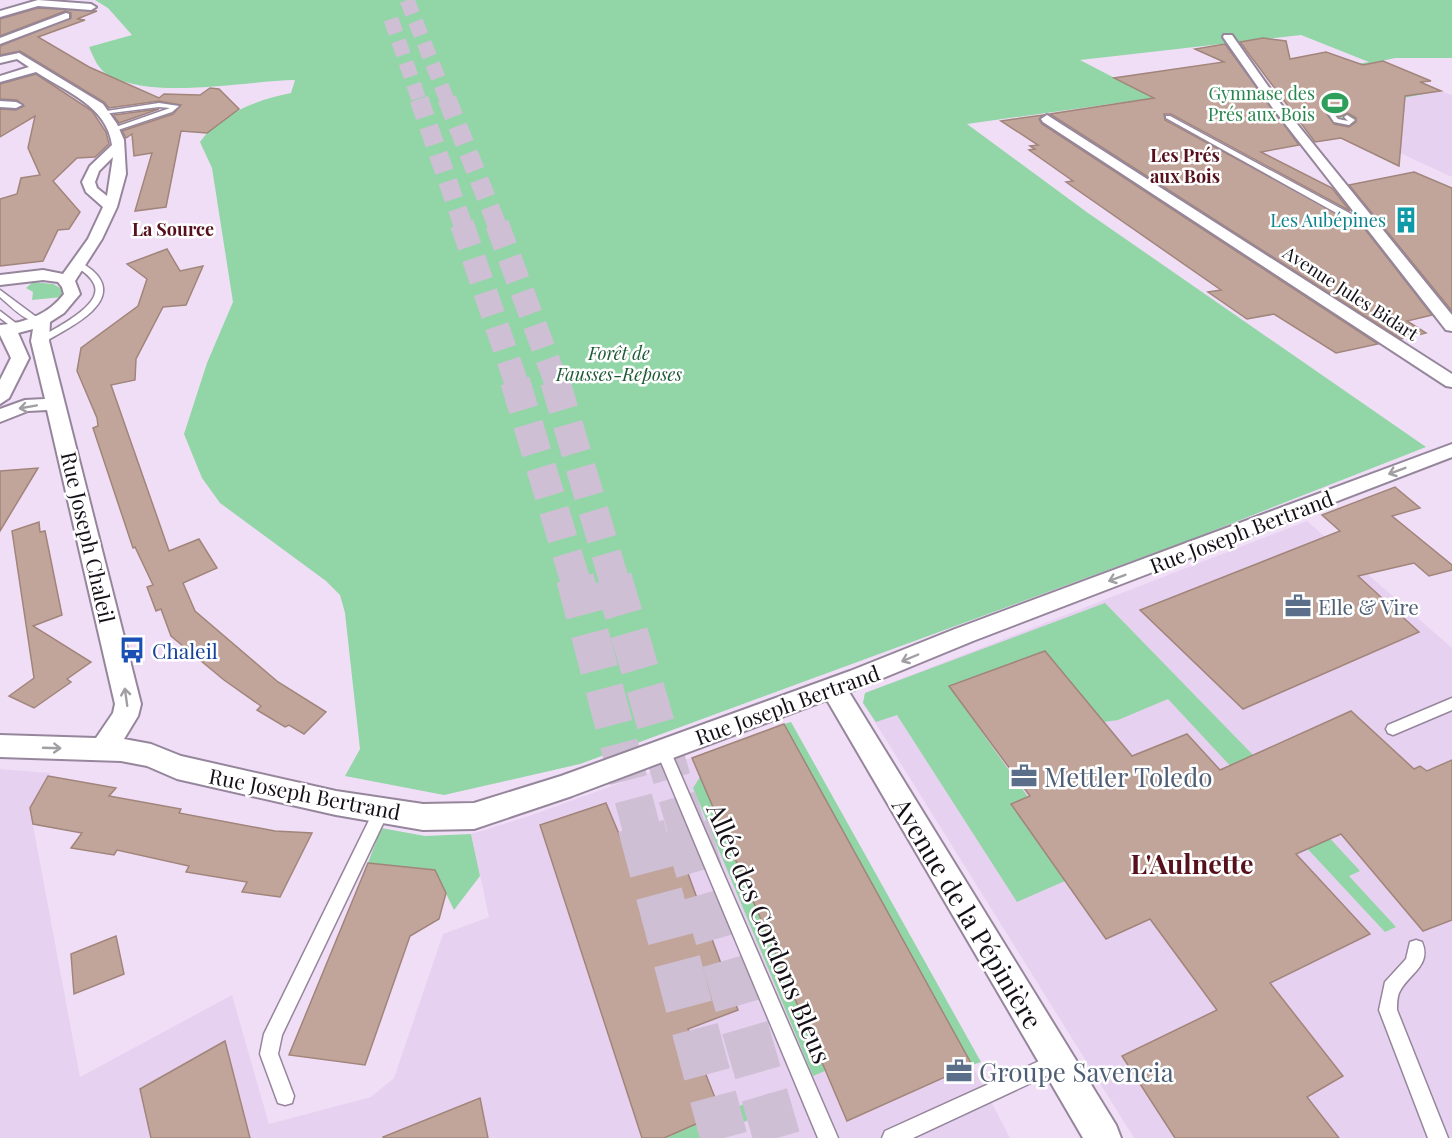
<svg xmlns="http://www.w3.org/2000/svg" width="1452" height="1138" viewBox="0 0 1452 1138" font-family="'Playfair Display',serif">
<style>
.built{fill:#e7d1f0}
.green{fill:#92d5a6}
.building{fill:#c2a59a;stroke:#a1857b;stroke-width:1.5;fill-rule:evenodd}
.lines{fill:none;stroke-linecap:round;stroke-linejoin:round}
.motorway-tunnel-far5{stroke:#cfbfd5;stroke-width:15;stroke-dasharray:15 8;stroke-linecap:butt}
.motorway-tunnel-far4{stroke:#cfbfd5;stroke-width:19;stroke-dasharray:19 10;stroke-linecap:butt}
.motorway-tunnel-far3{stroke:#cfbfd5;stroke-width:24;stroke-dasharray:24 12;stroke-linecap:butt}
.motorway-tunnel-far2{stroke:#cfbfd5;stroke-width:30;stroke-dasharray:30 15;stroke-linecap:butt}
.motorway-tunnel-far1{stroke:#cfbfd5;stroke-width:38;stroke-dasharray:38 19;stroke-linecap:butt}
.motorway-tunnel{stroke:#cfbfd5;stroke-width:47;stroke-dasharray:47 23;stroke-linecap:butt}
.service-casing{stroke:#96869c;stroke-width:3}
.minor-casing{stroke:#96869c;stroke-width:4}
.service{fill:#fff;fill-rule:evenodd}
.minor{fill:#fff;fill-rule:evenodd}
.oneway{stroke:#a19fa2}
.labels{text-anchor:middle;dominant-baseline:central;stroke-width:5;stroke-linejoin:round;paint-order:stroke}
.far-leisure-label{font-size:18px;fill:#27864d;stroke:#fff;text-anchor:end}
.far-neighbourhood-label{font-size:18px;font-weight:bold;fill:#56111c;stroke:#fff}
.far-culture-label{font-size:18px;fill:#0d838f;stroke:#fff;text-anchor:end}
.far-street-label{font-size:18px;fill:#150f17;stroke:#fff}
.far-park-label{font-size:18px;font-style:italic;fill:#1e5a35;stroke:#fff}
.street-label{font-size:21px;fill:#150f17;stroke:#fff}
.service-label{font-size:21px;fill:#4e5e75;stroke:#fff;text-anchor:start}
.transit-label{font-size:21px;fill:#164399;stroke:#fff;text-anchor:start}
.near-service-label{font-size:26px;fill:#4e5e75;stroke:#fff;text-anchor:start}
.near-street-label{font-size:26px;fill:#150f17;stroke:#fff}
.near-neighbourhood-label{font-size:27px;font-weight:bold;fill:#56111c;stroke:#fff}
</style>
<rect width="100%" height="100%" fill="#f0def7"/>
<g class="built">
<path d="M 1441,91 L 1452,95 L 1452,177 L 1378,143 L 1403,98 Z"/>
<path d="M 1307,521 L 1452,648 L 1452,1138 L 1134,1138 L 863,703 L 865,693 Z"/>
<path d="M 784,724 L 972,1065 L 1010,1138 L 0,1138 L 0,769 L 50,773 L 30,809 L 80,1077 L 232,995 L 269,1124 L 371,1097 L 394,1078 L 443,934 L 489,917 L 471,834 L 526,817 Z"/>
</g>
<g class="green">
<path d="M 95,0 L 1452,0 L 1452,58 L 1395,58 L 1373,63 L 1441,91 L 1403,98 L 1378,143 L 1289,105 L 1267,78 L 1369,62 L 1301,35 L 1080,60 L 1153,98 L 967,124 L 1088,213 L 1426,447 L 1192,539 L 580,764 L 444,795 L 345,776 L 360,749 L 345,613 L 340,595 L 326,581 L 220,503 L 202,478 L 184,434 L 207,363 L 233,302 L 212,168 L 200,142 C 219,114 259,99 291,93 L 295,80 C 244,81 156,100 110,76 C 98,70 94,58 89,47 L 132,35 L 108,8 Z"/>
<path d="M 33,282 L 53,284 L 64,290 L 62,297 L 32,300 L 33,292 L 26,288 Z"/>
<path d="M 1105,603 L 1253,755 L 1360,871 L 1349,876 L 1396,927 L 1385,932 L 1168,699 L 1118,720 L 1104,722 L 1045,651 L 949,686 L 1028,797 L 1011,805 L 1065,881 L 1017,902 L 897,715 L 876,722 L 863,703 L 865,693 Z"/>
<path d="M 791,722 L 981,1062 L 972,1065 L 784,724 Z"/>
<path d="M 700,777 L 825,1071 L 813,1076 L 693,788 Z"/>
<path d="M 381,828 L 425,836 L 471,834 L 480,876 L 454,910 L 435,871 L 368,863 Z"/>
<path d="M 770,1093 L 776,1108 L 707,1138 L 664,1138 Z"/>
</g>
<g class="building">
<path d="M 38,8 L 97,11 L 77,19 L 85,20 L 38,37 L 89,67 L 159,98 L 164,94 L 200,95 L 210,88 L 219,89 L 239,109 L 207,133 L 181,131 L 166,207 L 135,211 L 152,153 L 134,156 L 132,134 L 126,138 L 122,131 L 173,114 L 181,105 L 159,101 L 109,108 L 104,102 L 20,51 L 0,55 L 0,46 L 71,18 L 71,13 L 65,11 L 0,36 L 0,19 Z"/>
<path d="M 1263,38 L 1286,41 L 1290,59 L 1326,52 L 1363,65 L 1383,61 L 1431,81 L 1420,82 L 1441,91 L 1405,96 L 1399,166 L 1341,138 L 1315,142 L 1240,42 ZM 1331,109 L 1339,117 L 1348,113 L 1356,118 L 1356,122 L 1349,127 L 1334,124 L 1326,113 Z"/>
<path d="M 1225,44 L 1299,145 L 1261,152 L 1332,188 L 1350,211 L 1171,114 L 1164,114 L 1165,120 L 1364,228 L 1432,315 L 1407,321 L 1426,333 L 1401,339 L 1050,114 L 1154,98 L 1114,78 L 1224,62 L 1195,49 Z"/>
<path d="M 36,74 L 92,111 L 106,132 L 109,144 L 95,157 L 77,158 L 53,181 L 80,212 L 69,229 L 58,230 L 43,261 L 0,266 L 0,199 L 17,194 L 21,178 L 40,175 L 28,148 L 35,116 L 0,137 L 0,109 L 16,110 L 24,106 L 17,100 L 0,99 L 0,84 Z"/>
<path d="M 159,109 L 119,123 L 113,115 Z"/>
<path d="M 1043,115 L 1039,119 L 1042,124 L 1378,344 L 1336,353 L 1274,314 L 1247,319 L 1208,292 L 1221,290 L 1066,182 L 1073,181 L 1029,150 L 1035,149 L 1030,146 L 1038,145 L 1001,121 Z"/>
<path d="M 1414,172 L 1452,188 L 1452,311 L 1349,185 Z"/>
<path d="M 167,249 L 180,271 L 203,266 L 186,305 L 163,307 L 136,359 L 135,380 L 111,385 L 169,551 L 199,539 L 217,568 L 183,583 L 195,611 L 278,682 L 326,712 L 304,734 L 289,725 L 285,727 L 257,710 L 261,706 L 224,680 L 171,636 L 161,609 L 156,611 L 147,587 L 153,585 L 135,547 L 133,548 L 93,428 L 98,426 L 97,418 L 77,371 L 81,348 L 138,306 L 147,279 L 127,264 Z"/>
<path d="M 38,468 L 0,531 L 0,471 Z"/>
<path d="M 1395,487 L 1420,508 L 1392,516 L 1452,565 L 1452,570 L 1429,576 L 1414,563 L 1358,576 L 1419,632 L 1243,709 L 1140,610 L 1340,531 L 1322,515 Z"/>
<path d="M 39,522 L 40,532 L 45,531 L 62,615 L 33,626 L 91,662 L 67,679 L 71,682 L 34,708 L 9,696 L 34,678 L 12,531 Z"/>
<path d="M 1045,651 L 1132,756 L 1187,734 L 1220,770 L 1351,711 L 1414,769 L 1420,766 L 1427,771 L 1452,760 L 1452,920 L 1423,931 L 1341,834 L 1296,854 L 1370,934 L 1270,983 L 1343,1076 L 1307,1097 L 1339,1138 L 1175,1138 L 1122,1056 L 1217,1010 L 1150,919 L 1106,939 L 1011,804 L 1030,796 L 949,686 Z"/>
<path d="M 784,724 L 972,1065 L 847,1121 L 692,758 Z"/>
<path d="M 48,776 L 116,788 L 109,796 L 181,809 L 179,813 L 275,831 L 312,833 L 280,897 L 242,892 L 247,882 L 186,872 L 189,866 L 117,850 L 114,855 L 71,848 L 82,833 L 33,824 L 30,808 Z"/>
<path d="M 606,803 L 635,872 L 683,860 L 738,1010 L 688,1029 L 721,1113 L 664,1138 L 642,1138 L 540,825 Z"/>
<path d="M 368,863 L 435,870 L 446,893 L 439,919 L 410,936 L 365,1065 L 289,1055 Z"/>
<path d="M 116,936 L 124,974 L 74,994 L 71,954 Z"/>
<path d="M 225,1041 L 250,1138 L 151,1138 L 140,1089 Z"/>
<path d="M 480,1098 L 488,1138 L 383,1138 L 383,1137 Z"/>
</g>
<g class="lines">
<g class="motorway-tunnel-far5">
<path d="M 407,0 L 447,100"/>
<path d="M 391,19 L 419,100"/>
</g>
<g class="motorway-tunnel-far4">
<path d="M 419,99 L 463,225"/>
<path d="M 447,99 L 497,225"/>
</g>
<g class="motorway-tunnel-far3">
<path d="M 462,224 L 516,382"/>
<path d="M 497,224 L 556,382"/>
</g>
<g class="motorway-tunnel-far2">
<path d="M 515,381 L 575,580"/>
<path d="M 555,381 L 614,580"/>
</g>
<g class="motorway-tunnel-far1">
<path d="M 575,578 L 641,827"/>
<path d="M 613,578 L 686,827"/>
</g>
<g class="motorway-tunnel">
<path d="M 641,826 L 724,1138"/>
<path d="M 686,826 L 777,1138"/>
</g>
<g class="service-casing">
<g id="service">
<path d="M 159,103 L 179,106 L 172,112 L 112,132 L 109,130 L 110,129 L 170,108 L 159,107 L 103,114 L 100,112 Z"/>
<path d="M 1331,111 L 1338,119 L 1348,121 L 1344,117 L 1347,115 L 1355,120 L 1349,125 L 1334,122 L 1328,113 Z"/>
<path d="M 1166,116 L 1170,116 L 1364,221 L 1378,226 L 1374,228 L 1358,225 L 1166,118 Z"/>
<path d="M 73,261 C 81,261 92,269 97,275 C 122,305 64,330 43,343 L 37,343 L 37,339 C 52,330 105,305 94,284 C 90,275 81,270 73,265 Z"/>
<path d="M 0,290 L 35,316 L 42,316 L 46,319 C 31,329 12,307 0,297 Z"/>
<path d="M 0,311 L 17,324 L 11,332 L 5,332 L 3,330 L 8,324 L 0,318 Z"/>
<path d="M 1452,698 L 1452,710 L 1393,735 L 1388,733 L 1386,729 L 1388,725 Z"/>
<path d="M 663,744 L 668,746 L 670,750 L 838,1138 L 818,1138 L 656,750 L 658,746 Z"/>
<path d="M 382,802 L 387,804 L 390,809 L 282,1035 L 278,1054 L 294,1096 L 292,1103 L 285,1105 L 278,1103 L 260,1054 L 264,1034 L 377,804 Z"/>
<path d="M 1416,940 L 1422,942 C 1432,965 1409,974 1400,991 C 1397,996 1397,1004 1397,1010 L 1448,1138 L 1428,1138 L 1379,1010 L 1385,982 L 1406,959 L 1410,942 Z"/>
<path d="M 1057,1053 L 1063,1056 L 1066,1062 L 1063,1068 L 913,1138 L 882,1138 L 885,1131 Z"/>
</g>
</g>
<g class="minor-casing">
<g id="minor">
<path d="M 38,0 L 91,4 L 96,7 L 91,10 L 38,6 L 0,17 L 0,11 Z"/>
<path d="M 66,13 L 69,14 L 69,18 L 0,44 L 0,38 Z"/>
<path d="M 1224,35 L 1232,35 L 1280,103 L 1452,315 L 1452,331 L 1446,330 L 1272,107 L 1223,37 Z"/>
<path d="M 19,53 L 103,104 L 117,124 L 124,140 L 126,174 L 117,207 L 102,239 L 75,281 L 80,294 L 64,313 L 50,322 L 49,341 L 141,704 L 138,716 L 124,739 L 151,744 L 181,756 L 336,791 L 423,804 L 474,803 L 561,776 L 850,671 L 955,629 L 1452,444 L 1452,457 L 973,641 L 849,692 L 1116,1125 L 1121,1138 L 1083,1138 L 827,700 L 572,796 L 474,829 L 423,830 L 336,815 L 177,779 L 147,766 L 121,761 L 0,757 L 0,735 L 96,738 L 113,713 L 115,704 L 47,410 L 28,411 L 0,422 L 0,409 L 25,400 L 45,399 L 31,341 L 33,329 L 18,333 L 29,358 L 9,398 L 0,404 L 0,380 L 11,358 L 0,335 L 0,325 C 25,323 49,314 64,294 L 62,287 L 58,282 L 43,280 L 0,285 L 0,275 L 43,270 L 63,274 L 88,239 L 103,207 L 86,192 L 82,182 L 90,166 L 112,145 C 107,106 65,91 36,72 L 0,82 L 0,76 L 29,67 L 17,59 L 0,63 L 0,57 ZM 113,157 L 107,196 L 97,188 L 95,182 L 99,171 Z"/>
<path d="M 0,101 L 16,102 L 22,105 L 16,108 L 0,107 Z"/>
<path d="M 1047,115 L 1452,374 L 1452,387 L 1446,386 L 1043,122 L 1041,119 Z"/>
</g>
</g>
<use href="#service" class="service"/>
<use href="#minor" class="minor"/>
</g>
<defs><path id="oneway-shaft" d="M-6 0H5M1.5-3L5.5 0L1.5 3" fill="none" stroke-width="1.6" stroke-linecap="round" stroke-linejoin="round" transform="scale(1.5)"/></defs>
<g class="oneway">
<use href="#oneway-shaft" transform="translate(28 407) rotate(170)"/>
<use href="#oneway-shaft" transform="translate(1397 471) rotate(159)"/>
<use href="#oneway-shaft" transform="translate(1117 578) rotate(159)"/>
<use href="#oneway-shaft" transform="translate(910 658) rotate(157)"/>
<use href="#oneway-shaft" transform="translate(126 697) rotate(-98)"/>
<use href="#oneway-shaft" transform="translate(52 748) rotate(2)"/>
</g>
<defs>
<g id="stadium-bare" transform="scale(2.07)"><path d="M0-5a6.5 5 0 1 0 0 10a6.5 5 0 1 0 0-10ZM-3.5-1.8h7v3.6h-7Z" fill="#2e9e5b" stroke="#fff" stroke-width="2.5" paint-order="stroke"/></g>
<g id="building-bare" transform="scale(2.07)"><path d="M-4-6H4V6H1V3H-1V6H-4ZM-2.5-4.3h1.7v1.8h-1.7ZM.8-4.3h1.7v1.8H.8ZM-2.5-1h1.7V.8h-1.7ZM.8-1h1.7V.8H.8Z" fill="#0f9aa8" stroke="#fff" stroke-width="2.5" paint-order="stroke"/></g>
<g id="office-bare" transform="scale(2.07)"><path d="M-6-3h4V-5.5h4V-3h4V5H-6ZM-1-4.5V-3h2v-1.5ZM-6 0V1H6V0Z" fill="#5c6f8a" stroke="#fff" stroke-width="2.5" paint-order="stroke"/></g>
<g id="bus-bare" transform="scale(2.07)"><path d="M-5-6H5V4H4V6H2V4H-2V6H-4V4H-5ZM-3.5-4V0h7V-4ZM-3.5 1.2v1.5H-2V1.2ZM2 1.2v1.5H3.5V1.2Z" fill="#1a4fb4" stroke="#fff" stroke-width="2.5" paint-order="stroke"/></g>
</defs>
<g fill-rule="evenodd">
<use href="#stadium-bare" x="1335" y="103"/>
<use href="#building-bare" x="1406" y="220"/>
<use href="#office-bare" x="1298" y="606"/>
<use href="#bus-bare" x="132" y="650"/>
<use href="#office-bare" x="1024" y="776"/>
<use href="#office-bare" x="959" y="1071"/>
</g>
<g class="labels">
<g class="far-leisure-label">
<text x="1315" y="93">Gymnase des<tspan x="1315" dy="21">Prés aux Bois</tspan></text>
</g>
<g class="far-neighbourhood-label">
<text x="1185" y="155">Les Prés<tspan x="1185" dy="21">aux Bois</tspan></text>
<text x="173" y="229">La Source</text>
</g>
<g class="far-culture-label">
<text x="1386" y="220">Les Aubépines</text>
</g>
<g class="far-street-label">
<text transform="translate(1351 293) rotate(33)">Avenue Jules Bidart</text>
</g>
<g class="far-park-label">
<text x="619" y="353">Forêt de<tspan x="619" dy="21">Fausses-Reposes</tspan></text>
</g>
<g class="street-label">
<text transform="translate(1241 531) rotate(-21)">Rue Joseph Bertrand</text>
<text transform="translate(89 537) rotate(77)">Rue Joseph Chaleil</text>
<text transform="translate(787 704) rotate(-20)">Rue Joseph Bertrand</text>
<text transform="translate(305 793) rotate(11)">Rue Joseph Bertrand</text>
</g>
<g class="service-label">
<text x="1318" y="606">Elle &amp; Vire</text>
</g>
<g class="transit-label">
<text x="152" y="650">Chaleil</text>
</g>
<g class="near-service-label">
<text x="1044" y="776">Mettler Toledo</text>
<text x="979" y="1071">Groupe Savencia</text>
</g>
<g class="near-street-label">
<text transform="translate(968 913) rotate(59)">Avenue de la Pépinière</text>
<text transform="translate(770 933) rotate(67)">Allée des Cordons Bleus</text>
</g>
<g class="near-neighbourhood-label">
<text x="1192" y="863">L'Aulnette</text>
</g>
</g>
</svg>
